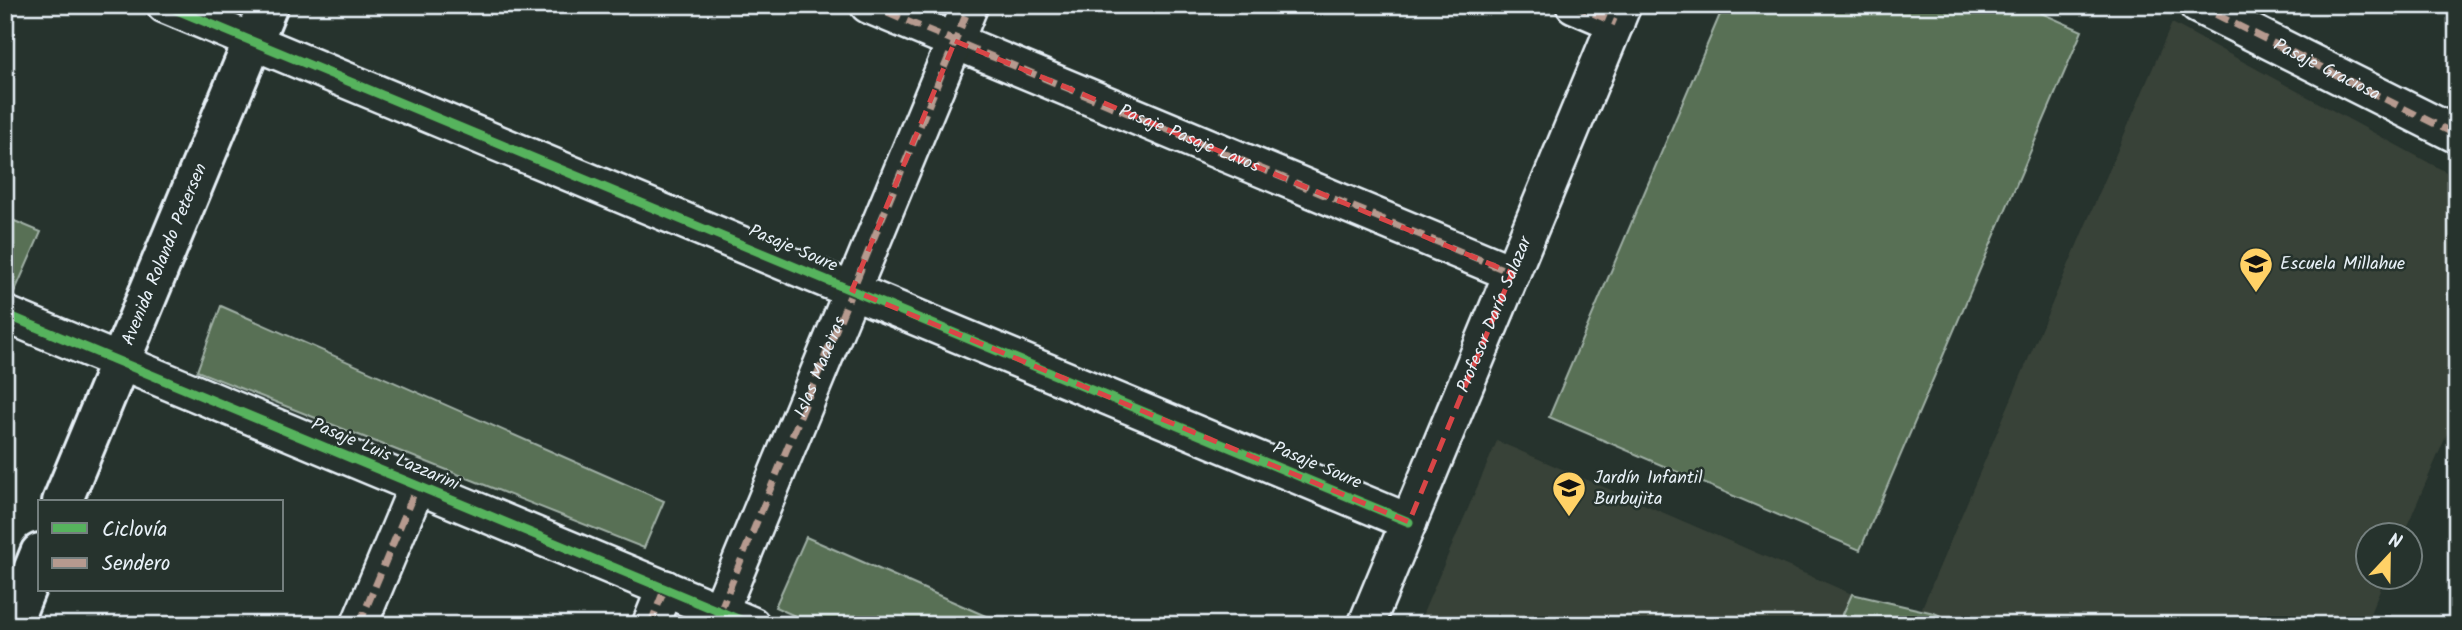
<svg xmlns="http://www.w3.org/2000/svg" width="2462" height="630" viewBox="0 0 2462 630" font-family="Kalam,sans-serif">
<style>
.built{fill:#394238}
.green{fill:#597055;stroke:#a0b0a6;stroke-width:2}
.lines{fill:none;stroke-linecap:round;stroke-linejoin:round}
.street-casing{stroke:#e8f1f8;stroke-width:40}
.secondary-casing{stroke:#e8f1f8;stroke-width:44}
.street{stroke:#26332d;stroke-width:35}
.secondary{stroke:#26332d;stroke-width:38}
.quiet{stroke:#b69a8f;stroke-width:7;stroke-dasharray:14 7;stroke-linecap:butt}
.cycleway-casing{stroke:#26332d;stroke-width:13}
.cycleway{stroke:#56b35d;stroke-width:9}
.marked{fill:none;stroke:#d94647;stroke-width:5;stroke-dasharray:14 9;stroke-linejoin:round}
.labels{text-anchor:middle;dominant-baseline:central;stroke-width:5;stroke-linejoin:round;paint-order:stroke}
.street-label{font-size:18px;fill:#e8f1f8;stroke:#26332d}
.poi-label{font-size:18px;fill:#e8f1f8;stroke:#26332d;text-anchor:start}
</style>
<rect width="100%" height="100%" fill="#26332d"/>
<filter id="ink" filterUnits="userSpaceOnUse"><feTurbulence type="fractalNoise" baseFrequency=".0143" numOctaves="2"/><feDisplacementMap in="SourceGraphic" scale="14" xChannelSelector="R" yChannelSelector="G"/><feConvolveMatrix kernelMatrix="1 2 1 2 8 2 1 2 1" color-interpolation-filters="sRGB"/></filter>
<g filter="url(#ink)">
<g class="built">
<path d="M 2172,23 L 2457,178 L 2457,411 L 2403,535 L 2368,536 L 2368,578 L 2385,578 L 2365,625 L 1957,625 L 1921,610 Z"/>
<path d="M 1497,441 L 1852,594 L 1838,625 L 1418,625 Z"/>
</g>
<g class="green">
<path d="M 1724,5 L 2023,5 L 2082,31 L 1860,550 L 1549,417 Z"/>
<path d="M 5,217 L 41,232 L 11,300 L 5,297 Z"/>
<path d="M 221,306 L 664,501 L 644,548 L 197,371 Z"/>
<path d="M 806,537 L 1006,625 L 815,625 L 775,607 Z"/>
<path d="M 1852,594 L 1934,613 L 1962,625 L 1838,625 Z"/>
</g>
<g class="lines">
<g class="street-casing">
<g id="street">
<path d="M 165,5 L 1409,522"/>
<path id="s1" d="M 868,5 L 1512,273"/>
<path d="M 1574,5 L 1616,23"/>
<path id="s2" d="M 2197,5 L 2457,135"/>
<path d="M 5,314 L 752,625"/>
<path id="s3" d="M 720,611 L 970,5"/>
<path d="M 359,625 L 417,486"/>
<path d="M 650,625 L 665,588"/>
<path id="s4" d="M 1366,625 L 1623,5"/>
</g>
</g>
<g class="secondary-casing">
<g id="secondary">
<path id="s5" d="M 62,502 L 268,5"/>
<path d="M 11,625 L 40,553"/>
</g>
</g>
<use href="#street" class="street"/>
<use href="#secondary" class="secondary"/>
<g class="quiet">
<path d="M 868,5 L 1512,273"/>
<path d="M 1574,5 L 1616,23"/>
<path d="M 2197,5 L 2457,135"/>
<path d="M 720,611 L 970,5"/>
<path d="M 359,625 L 417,486"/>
<path d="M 650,625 L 665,588"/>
</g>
<g class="cycleway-casing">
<g id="cycleway">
<path d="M 165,5 L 1409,522"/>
<path d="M 5,314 L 752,625"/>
</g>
</g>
<use href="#cycleway" class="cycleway"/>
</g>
</g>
<path class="marked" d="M 955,41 L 1512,273 L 1409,522 L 852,290 Z"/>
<defs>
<g id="school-pin" transform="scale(1.75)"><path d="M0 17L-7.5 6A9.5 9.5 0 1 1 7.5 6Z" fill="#ffd166" stroke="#26332d"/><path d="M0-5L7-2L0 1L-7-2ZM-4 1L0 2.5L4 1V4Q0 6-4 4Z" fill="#111"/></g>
</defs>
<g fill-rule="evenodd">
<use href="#school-pin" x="2256" y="264"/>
<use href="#school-pin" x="1569" y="488"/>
</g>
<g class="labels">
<g class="street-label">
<text stroke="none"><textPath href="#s2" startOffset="145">Pasaje Graciosa</textPath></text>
<text stroke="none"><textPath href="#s1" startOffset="348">Pasaje Pasaje Lavos</textPath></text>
<text transform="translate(793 249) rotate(23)">Pasaje Soure</text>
<text stroke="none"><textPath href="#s5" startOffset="268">Avenida Rolando Petersen</textPath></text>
<text stroke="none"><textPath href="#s4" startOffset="336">Profesor Darío Salazar</textPath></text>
<text stroke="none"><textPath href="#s3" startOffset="264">Islas Madeiras</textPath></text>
<text transform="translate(385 455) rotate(23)">Pasaje Luis Lazzarini</text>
<text transform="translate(1317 466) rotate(23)">Pasaje Soure</text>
</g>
<g class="poi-label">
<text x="2280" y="264">Escuela Millahue</text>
<text x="1594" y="478">Jardín Infantil<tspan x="1594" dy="21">Burbujita</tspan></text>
</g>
</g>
<rect width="2462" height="630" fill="none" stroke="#26332d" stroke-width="28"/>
<rect x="14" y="14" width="2434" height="602" fill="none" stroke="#e8f1f8" stroke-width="2.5" filter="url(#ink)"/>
<rect x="38" y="500" width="245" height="91" fill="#26332d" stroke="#747f7e" stroke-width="2"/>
<rect x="52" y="523" width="35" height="10" fill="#56b35d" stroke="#747f7e" stroke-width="2"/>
<text x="102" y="536" font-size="21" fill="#e8f1f8">Ciclovía</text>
<rect x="52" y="558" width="35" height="10" fill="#b69a8f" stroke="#747f7e" stroke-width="2"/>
<text x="102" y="570" font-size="21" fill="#e8f1f8">Sendero</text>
<g transform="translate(2389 556) rotate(22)"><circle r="33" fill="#26332d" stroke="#747f7e" stroke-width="2"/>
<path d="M0-5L12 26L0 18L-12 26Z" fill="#ffd166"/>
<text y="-10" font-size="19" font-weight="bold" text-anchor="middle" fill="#e8f1f8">N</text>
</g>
</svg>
